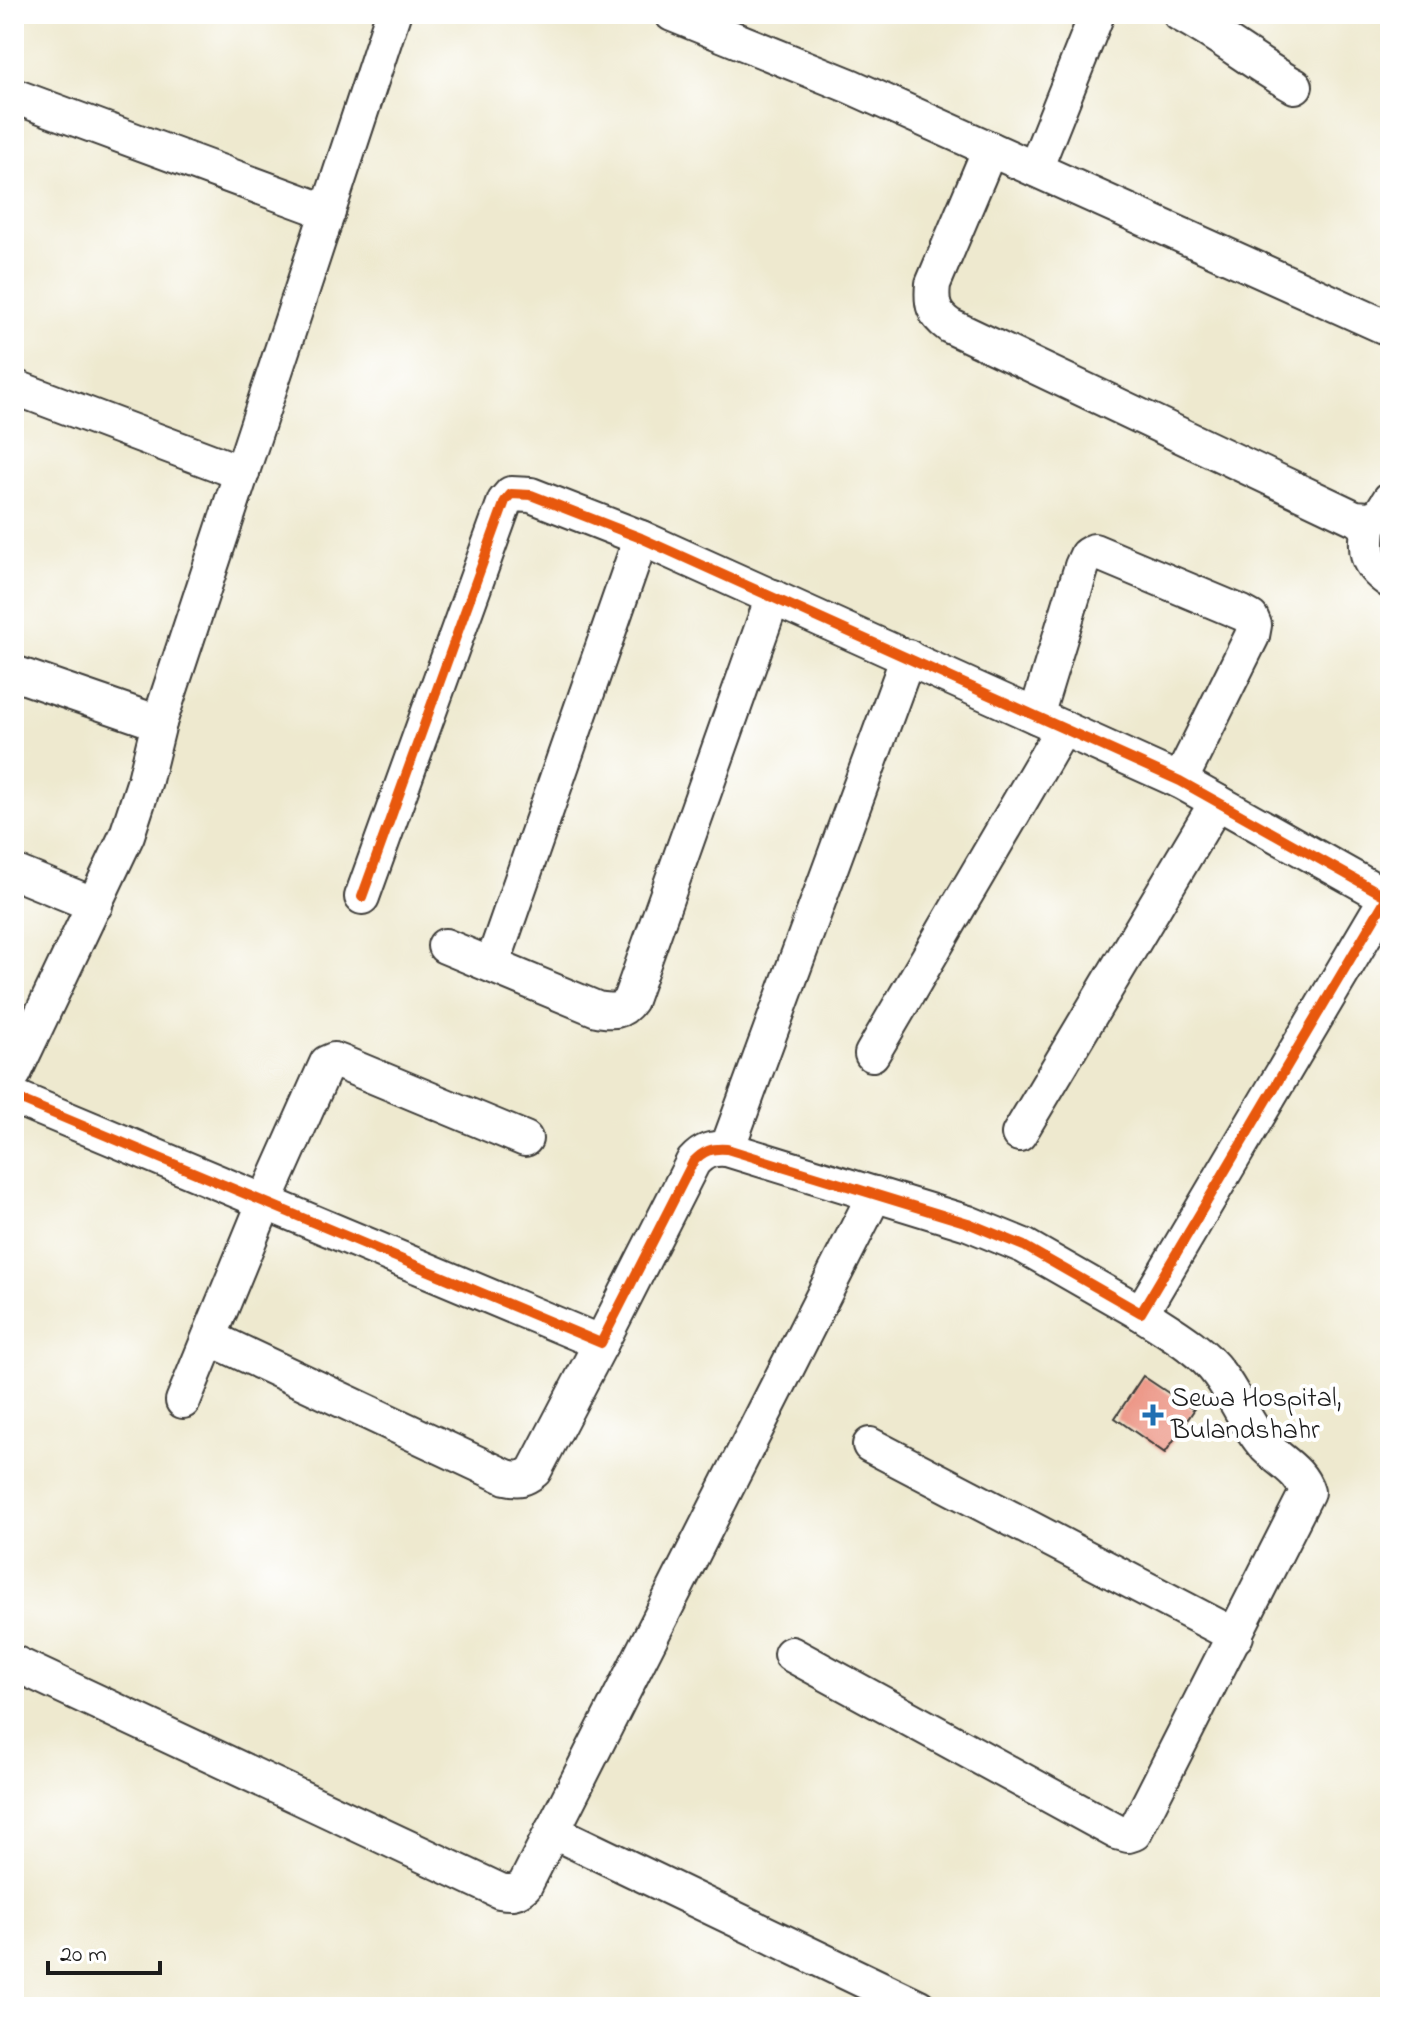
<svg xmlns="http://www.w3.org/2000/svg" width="1404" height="2021" viewBox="0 0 1404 2021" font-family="'Indie Flower',sans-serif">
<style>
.building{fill:#ec9686}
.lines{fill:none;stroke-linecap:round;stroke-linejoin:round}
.minor-casing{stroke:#3c3b37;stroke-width:38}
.minor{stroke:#fff;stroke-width:34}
.cycleway-casing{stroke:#fff;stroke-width:15}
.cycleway{stroke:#e8590c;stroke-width:10}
.poi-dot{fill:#1f6fb2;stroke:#fff;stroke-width:3}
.labels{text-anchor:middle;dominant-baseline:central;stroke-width:8;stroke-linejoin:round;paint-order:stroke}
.poi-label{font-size:28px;fill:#1c1c1c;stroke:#fff;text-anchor:start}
</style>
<rect width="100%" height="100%" fill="#fff"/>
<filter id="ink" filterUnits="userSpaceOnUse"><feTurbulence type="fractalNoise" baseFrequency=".0125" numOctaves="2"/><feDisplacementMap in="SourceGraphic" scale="16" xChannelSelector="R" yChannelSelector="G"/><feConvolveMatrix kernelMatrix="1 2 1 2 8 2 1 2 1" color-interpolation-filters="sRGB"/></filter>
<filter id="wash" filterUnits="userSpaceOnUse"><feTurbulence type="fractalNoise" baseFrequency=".006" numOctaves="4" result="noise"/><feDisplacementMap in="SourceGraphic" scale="32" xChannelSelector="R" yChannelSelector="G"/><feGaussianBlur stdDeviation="1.8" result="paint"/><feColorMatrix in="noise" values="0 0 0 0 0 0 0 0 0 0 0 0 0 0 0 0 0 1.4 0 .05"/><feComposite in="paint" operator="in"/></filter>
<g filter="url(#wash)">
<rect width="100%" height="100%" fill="#eee9cf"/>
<g id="blocks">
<path class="building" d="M 1143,1376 L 1194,1410 L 1165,1453 L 1115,1418 Z"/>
</g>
</g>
<g filter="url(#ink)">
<use href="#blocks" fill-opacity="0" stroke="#3c3b37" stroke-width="2"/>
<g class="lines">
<g class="minor-casing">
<g id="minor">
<path d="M 672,14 L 850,86 L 1390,329"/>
<path d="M 1180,14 C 1220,35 1255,64 1295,86"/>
<path d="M 14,96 L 328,212"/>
<path d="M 990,149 L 933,284 C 931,304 933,314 950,326 L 1355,518 L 1369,519 L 1380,515 L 1390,499"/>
<path d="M 1035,169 L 1097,14"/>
<path d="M 14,387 L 242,473"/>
<path d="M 1369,519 C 1366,549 1362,562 1390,581"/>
<path d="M 14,673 L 159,723 L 393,14"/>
<path d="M 1036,716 L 1082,566 L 1087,555 L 1094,551 L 1242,613 L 1251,618 L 1254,625 L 1252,636 L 1180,781"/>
<path d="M 14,872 L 95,905"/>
<path d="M 362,897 L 505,501 L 511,494 L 531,495 L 641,538 L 1180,781 L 1387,897"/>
<path d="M 445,946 L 597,1009 C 612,1011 621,1013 630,1000 L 773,597"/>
<path d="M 492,965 L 641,538"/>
<path d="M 872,1054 L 1063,728"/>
<path d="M 14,1073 L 127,835 L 145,780 L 159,723"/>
<path d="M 14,1097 L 601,1343 L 693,1162 C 704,1150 712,1148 727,1149 L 968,1223 L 1024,1246 L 1141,1313 L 1387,897 L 1390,898"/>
<path d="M 1019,1134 L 1217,802"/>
<path d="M 727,1149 L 908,657"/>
<path d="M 210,1338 L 506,1477 C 519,1480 524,1479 534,1471 L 601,1343"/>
<path d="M 183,1401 L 264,1204 L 327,1063 L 334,1060 L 342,1063 L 525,1139"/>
<path d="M 870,1445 L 1236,1636"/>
<path d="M 791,1654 L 1117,1832 L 1128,1835 L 1134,1833 L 1307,1492 C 1301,1471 1281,1462 1266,1447 C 1246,1425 1237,1398 1219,1374 C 1200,1348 1168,1331 1141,1313"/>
<path d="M 14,1663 L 500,1891 C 511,1893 516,1893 525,1885 L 875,1194"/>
<path d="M 552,1831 L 919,2007"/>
</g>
</g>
<use href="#minor" class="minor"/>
<g class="cycleway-casing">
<g id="cycleway">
<path d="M 362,897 L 505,501 L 511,494 L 531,495 L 641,538 L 1180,781 L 1387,897"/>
<path d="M 14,1097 L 601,1343 L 693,1162 C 704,1150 712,1148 727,1149 L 968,1223 L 1024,1246 L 1141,1313 L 1387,897 L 1390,898"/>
</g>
</g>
<use href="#cycleway" class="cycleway"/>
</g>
</g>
<path class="poi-dot" d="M1149 1403h8v8h8v8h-8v8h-8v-8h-8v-8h8z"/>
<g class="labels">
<g class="poi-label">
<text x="1171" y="1399">Sewa Hospital,<tspan x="1171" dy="32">Bulandshahr</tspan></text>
</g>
</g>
<rect width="1404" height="2021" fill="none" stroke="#fff" stroke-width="48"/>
<path d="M48 1961v12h112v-12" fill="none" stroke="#1c1c1c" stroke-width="4"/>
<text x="60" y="1961" font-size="24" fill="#1c1c1c" stroke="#ffffff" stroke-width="6" paint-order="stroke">20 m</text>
</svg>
